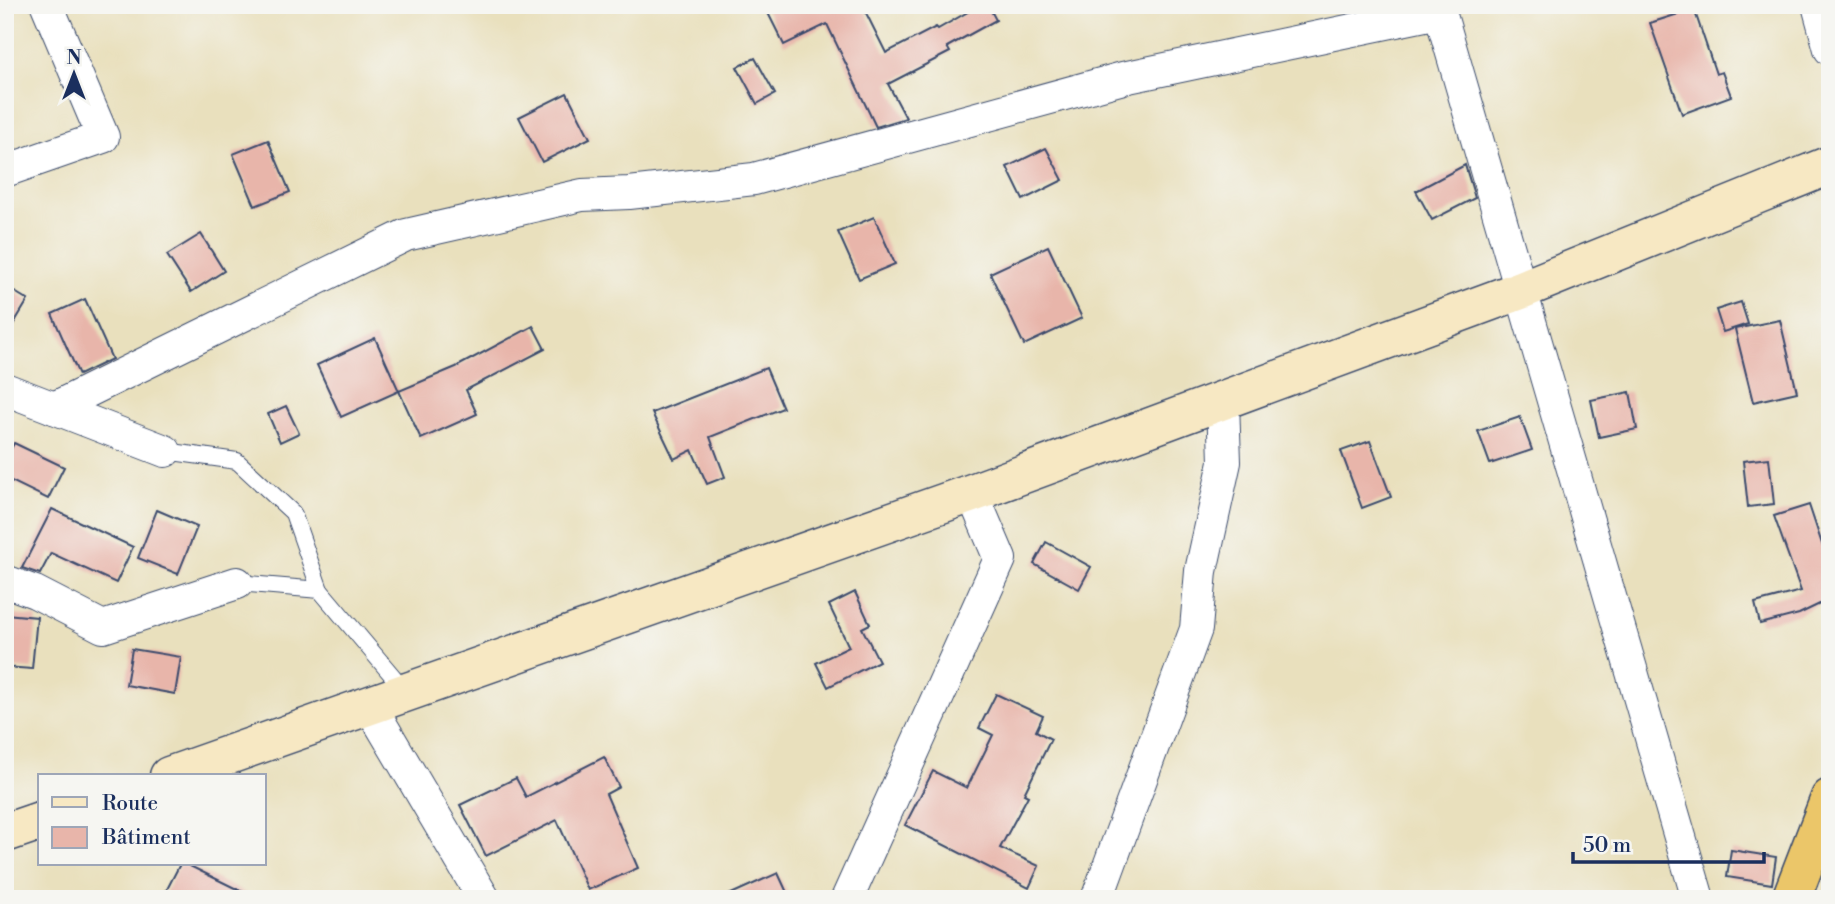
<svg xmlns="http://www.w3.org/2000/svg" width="1835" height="904" viewBox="0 0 1835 904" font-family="'Libre Bodoni',serif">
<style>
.building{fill:#e8b5aa}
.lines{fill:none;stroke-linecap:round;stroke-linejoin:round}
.lane-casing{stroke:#3a4a6c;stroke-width:18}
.street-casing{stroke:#3a4a6c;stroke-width:34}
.secondary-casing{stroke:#3a4a6c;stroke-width:41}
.highway-casing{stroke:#3a4a6c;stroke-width:41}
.lane{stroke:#fff;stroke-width:16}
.street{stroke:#fff;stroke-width:32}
.secondary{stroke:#f7e8c3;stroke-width:38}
.highway{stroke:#ebc669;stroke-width:38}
</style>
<rect width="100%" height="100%" fill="#f6f6f2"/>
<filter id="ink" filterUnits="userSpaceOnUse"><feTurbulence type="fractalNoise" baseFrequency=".0143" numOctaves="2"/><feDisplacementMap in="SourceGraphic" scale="14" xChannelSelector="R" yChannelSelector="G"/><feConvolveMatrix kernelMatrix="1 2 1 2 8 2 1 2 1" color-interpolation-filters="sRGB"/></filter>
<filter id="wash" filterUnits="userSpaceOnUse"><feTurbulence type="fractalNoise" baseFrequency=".00686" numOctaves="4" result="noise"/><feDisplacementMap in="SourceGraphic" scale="28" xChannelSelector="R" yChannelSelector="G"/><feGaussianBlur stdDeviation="1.57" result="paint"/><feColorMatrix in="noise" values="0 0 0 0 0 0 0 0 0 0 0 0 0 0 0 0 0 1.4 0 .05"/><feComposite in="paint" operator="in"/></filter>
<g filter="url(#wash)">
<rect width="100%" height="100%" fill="#e9e0bd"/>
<g id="blocks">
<g class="building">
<path d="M 764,5 L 867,5 L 863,7 L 886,53 L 936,27 L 938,29 L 980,5 L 988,5 L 996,20 L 947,47 L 950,52 L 888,84 L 906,118 L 876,127 L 827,24 L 784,45 Z"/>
<path d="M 1694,9 L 1716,74 L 1722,72 L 1731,96 L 1682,114 L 1650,23 Z"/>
<path d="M 755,58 L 775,94 L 757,104 L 737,67 Z"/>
<path d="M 567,93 L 590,138 L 542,162 L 519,117 Z"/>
<path d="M 268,140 L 290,192 L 255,206 L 233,154 Z"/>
<path d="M 1046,148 L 1063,180 L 1023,200 L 1007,167 Z"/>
<path d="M 1465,165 L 1475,198 L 1432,220 L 1416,191 Z"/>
<path d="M 874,217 L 895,264 L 859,279 L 838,232 Z"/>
<path d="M 201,234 L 224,271 L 191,292 L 167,255 Z"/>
<path d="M 1048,246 L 1082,318 L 1024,345 L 990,273 Z"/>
<path d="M 5,286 L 28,300 L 5,338 Z"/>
<path d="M 85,299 L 112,359 L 79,375 L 52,314 Z"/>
<path d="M 1741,302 L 1748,324 L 1723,332 L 1716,310 Z"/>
<path d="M 1780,320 L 1797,392 L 1753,402 L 1735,329 Z"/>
<path d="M 533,326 L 545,349 L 466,390 L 477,414 L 421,439 L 399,391 L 456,367 Z"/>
<path d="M 375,338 L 399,391 L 341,417 L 317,365 Z"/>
<path d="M 766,368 L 783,408 L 710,437 L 725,477 L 707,484 L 692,450 L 674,459 L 652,413 Z"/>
<path d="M 1630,392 L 1637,429 L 1599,437 L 1591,400 Z"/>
<path d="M 286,406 L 299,433 L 280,442 L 268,414 Z"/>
<path d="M 1520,417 L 1532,450 L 1490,464 L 1478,431 Z"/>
<path d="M 1370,441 L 1391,497 L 1362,508 L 1341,451 Z"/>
<path d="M 14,443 L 64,467 L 48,499 L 5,478 L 5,461 Z"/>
<path d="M 1769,458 L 1774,504 L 1748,507 L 1743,461 Z"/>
<path d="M 1809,505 L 1824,550 L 1830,548 L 1830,599 L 1799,614 L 1760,624 L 1755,603 L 1801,591 L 1774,516 Z"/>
<path d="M 52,509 L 133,547 L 116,583 L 51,553 L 40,574 L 22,568 Z"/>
<path d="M 157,510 L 197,527 L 178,574 L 138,558 Z"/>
<path d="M 1046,542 L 1091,567 L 1079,589 L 1034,564 Z"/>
<path d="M 855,592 L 870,624 L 862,628 L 879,661 L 828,687 L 816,663 L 849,647 L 829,605 Z"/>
<path d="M 5,614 L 37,617 L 32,669 L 5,667 Z"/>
<path d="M 132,649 L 181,657 L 175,694 L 126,685 Z"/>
<path d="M 996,694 L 1043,716 L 1036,731 L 1051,739 L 1024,794 L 1028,796 L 1000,848 L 1039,866 L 1029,888 L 905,825 L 933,771 L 967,788 L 993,735 L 979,728 Z"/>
<path d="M 604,757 L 619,787 L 606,794 L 638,868 L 588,890 L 557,820 L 486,856 L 460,805 L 516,778 L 526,797 Z"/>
<path d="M 1731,850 L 1776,857 L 1772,884 L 1727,877 Z"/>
<path d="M 180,864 L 186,864 L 257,899 L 162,899 Z"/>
<path d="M 778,873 L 790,899 L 720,899 Z"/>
</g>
</g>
</g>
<g filter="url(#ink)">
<use href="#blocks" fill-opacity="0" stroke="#3a4a6c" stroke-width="2"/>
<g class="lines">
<g class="lane-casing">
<g id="lane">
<path d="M 165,451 L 237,461 L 293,513 L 320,590"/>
<path d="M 237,583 L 320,590 L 407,693"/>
</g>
</g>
<g class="street-casing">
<g id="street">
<path d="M 1438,5 L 1698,899"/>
<path d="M 1818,5 L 1830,49"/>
<path d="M 5,171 L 103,137 L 47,5"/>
<path d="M 5,389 L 165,451"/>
<path d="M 54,408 L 406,235 L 582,195 L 629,193 L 754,179 L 1123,78 L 1439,12"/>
<path d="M 5,581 L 35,592 L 103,627 L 237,583"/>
<path d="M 370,706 L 484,899"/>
<path d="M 847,899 L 1000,559 L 972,493"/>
<path d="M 1097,899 L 1196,629 L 1201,571 L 1225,462 L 1223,401"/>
</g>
</g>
<g class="secondary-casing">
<g id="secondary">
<path d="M 169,776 L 972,493 L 1521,290 L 1830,165"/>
<path d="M 5,833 L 40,821"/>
</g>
</g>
<g class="highway-casing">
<path id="highway" d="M 1791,899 L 1830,798"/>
</g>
<use href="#lane" class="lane"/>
<use href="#street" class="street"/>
<use href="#secondary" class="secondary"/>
<use href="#highway" class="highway"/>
</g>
</g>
<rect width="1835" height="904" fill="none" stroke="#f6f6f2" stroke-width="28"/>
<rect x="38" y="774" width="228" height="91" fill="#f6f6f2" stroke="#9ea6b7" stroke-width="2"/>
<rect x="52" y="797" width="35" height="10" fill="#f7e8c3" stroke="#9ea6b7" stroke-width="2"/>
<text x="102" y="810" font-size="21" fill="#1b2f5e">Route</text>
<rect x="52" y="827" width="35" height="21" fill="#e8b5aa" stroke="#9ea6b7" stroke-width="2"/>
<text x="102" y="844" font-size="21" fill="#1b2f5e">Bâtiment</text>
<g transform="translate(74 74)" stroke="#f6f6f2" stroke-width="5" paint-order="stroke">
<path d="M0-5L12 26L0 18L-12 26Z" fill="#1b2f5e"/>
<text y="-10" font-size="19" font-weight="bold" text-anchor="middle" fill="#1b2f5e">N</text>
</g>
<path d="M1573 852v10h191v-10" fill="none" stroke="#1b2f5e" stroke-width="3.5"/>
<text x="1583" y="852" font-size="21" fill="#1b2f5e" stroke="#f6f6f2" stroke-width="5" paint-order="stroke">50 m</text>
</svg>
